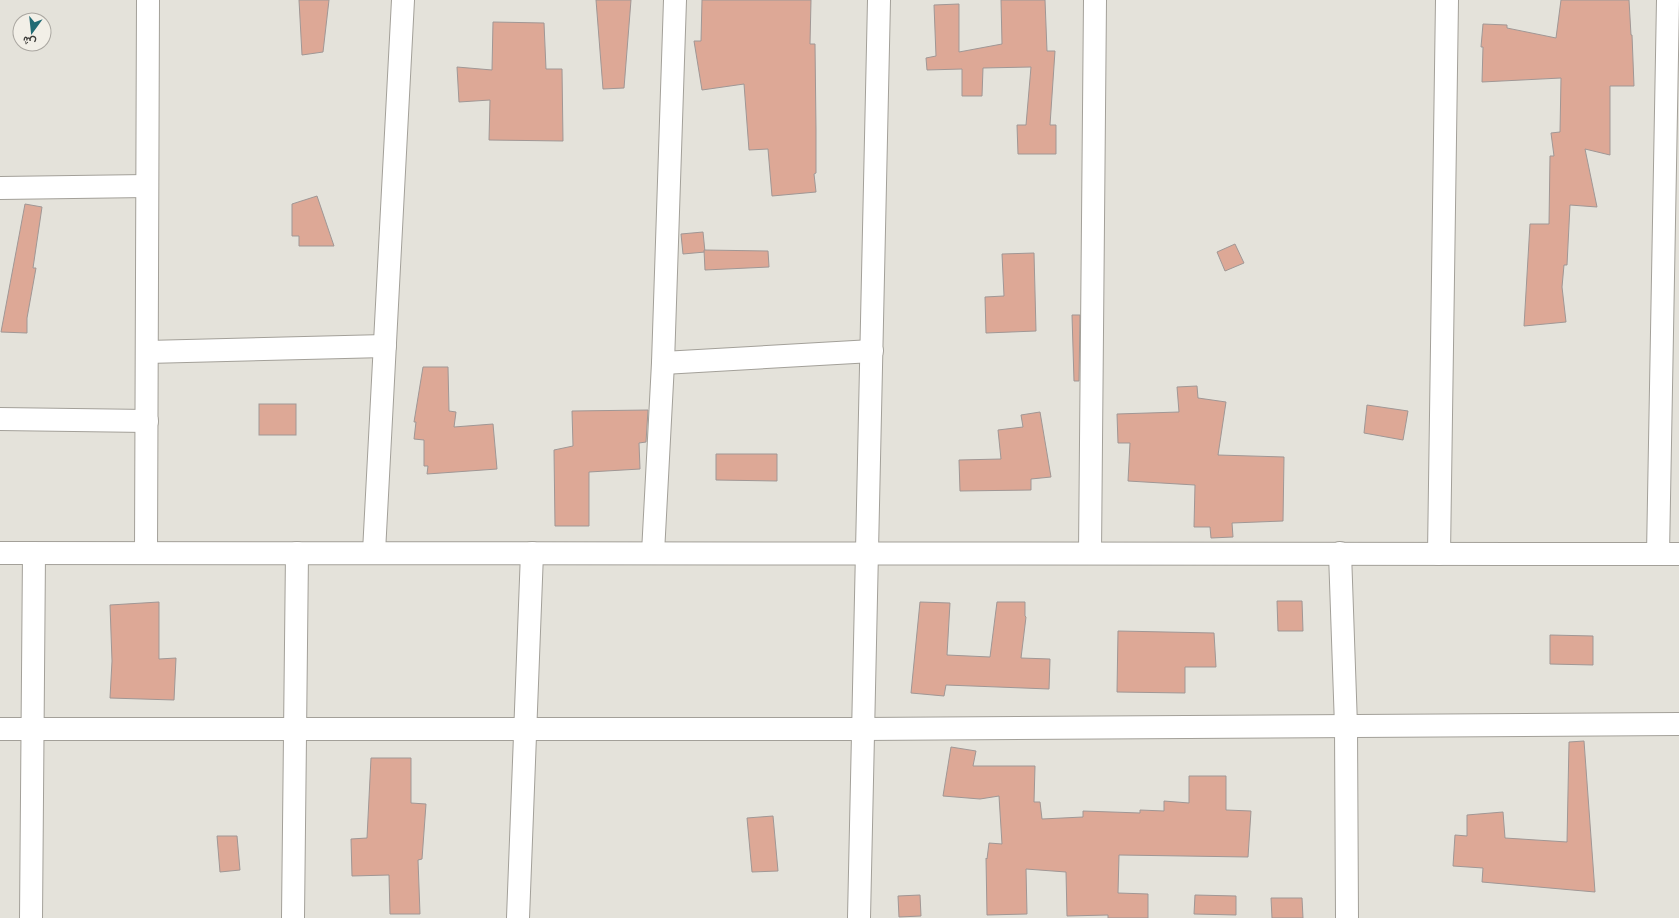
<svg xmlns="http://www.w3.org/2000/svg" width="1679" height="918" viewBox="0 0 1679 918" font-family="'Fira Sans',Vazirmatn,sans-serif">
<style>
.building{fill:#dda896;stroke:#a09795}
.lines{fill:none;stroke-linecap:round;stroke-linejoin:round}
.street-casing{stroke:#a3a099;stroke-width:24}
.street{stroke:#fff;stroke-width:22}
</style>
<rect width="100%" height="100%" fill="#e4e2da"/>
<g class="building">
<path d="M 299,0 L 329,0 L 323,52 L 302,55 Z"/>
<path d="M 596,0 L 631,0 L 624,88 L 603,89 Z"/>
<path d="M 702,0 L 811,0 L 810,44 L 815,44 L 816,130 L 816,173 L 814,174 L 816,192 L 772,196 L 768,149 L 749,150 L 744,84 L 702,90 L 694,41 L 701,41 Z"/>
<path d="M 1001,0 L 1045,0 L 1047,51 L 1055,51 L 1050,125 L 1056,125 L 1056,154 L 1018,154 L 1017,125 L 1026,125 L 1031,67 L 983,68 L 982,96 L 962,96 L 962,69 L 927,70 L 926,58 L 936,56 L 934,5 L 959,4 L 959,52 L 1002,44 Z"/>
<path d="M 1561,0 L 1629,0 L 1631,35 L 1632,35 L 1634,86 L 1610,86 L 1610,155 L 1585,149 L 1597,207 L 1570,205 L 1567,265 L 1564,265 L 1562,287 L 1566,322 L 1524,326 L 1530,224 L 1549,224 L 1550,156 L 1554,156 L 1551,133 L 1560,132 L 1561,78 L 1482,82 L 1483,47 L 1481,47 L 1483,24 L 1507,25 L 1507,28 L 1556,38 Z"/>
<path d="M 493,22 L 544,23 L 546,69 L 562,69 L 563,141 L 489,140 L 490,100 L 459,102 L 457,67 L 492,70 Z"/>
<path d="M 317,196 L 334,246 L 299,246 L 299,236 L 292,236 L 292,204 Z"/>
<path d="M 25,204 L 42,207 L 33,268 L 36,268 L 27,318 L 27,333 L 1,332 Z"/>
<path d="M 703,232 L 705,252 L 683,254 L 681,234 Z"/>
<path d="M 1235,244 L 1244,263 L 1225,271 L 1217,252 Z"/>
<path d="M 704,250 L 768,251 L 769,267 L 705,270 Z"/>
<path d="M 1034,253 L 1036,331 L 986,333 L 985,297 L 1004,296 L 1002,254 Z"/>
<path d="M 1072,315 L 1080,315 L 1079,381 L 1074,381 Z"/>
<path d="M 423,367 L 448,367 L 449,411 L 456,412 L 454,427 L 493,424 L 497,469 L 427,474 L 428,466 L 424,466 L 424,440 L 414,439 L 416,422 L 414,422 Z"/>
<path d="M 1197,386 L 1198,398 L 1226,402 L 1218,455 L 1284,457 L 1283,521 L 1232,523 L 1233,537 L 1211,538 L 1210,527 L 1194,527 L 1195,485 L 1128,481 L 1130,443 L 1118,443 L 1117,414 L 1179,412 L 1177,387 Z"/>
<rect x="259" y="404" width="37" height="31"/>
<path d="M 1367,405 L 1408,411 L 1403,440 L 1364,433 Z"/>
<path d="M 648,410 L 646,442 L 639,443 L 640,469 L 589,472 L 589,526 L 555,526 L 554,450 L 573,446 L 572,411 Z"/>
<path d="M 1040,412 L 1051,477 L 1031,479 L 1031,490 L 960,491 L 959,460 L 1001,459 L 998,430 L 1023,427 L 1021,415 Z"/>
<path d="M 716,454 L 777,454 L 777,481 L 716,480 Z"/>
<path d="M 1277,601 L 1302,601 L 1303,631 L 1278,631 Z"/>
<path d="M 159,602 L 159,659 L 176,658 L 174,700 L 110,698 L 112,661 L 110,605 Z"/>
<path d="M 920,602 L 950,603 L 947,655 L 990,657 L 997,602 L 1025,602 L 1025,616 L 1026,617 L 1021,658 L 1050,659 L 1049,689 L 946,685 L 944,696 L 911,693 Z"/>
<path d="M 1118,631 L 1214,633 L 1216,667 L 1185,667 L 1185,693 L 1117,692 Z"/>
<path d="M 1550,635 L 1593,636 L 1593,665 L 1550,664 Z"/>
<path d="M 1584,741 L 1595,892 L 1482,882 L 1483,868 L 1453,866 L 1455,835 L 1467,836 L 1467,815 L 1503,812 L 1505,838 L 1567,842 L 1569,742 Z"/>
<path d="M 951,747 L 976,751 L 973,766 L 1035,766 L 1034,802 L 1040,802 L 1042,819 L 1083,817 L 1083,811 L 1140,813 L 1140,810 L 1164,811 L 1164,801 L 1189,803 L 1189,776 L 1226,776 L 1226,810 L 1251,811 L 1248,857 L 1119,855 L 1118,893 L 1148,894 L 1148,918 L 1108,918 L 1108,915 L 1067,916 L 1066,872 L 1026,869 L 1027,914 L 987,915 L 986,858 L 987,859 L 989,843 L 1002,844 L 999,796 L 980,799 L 943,796 Z"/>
<path d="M 371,758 L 411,758 L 411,803 L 426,804 L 422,859 L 418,860 L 420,914 L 390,914 L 389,875 L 352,876 L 351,839 L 367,838 Z"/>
<path d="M 773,816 L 778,871 L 752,872 L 747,818 Z"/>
<path d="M 217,836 L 237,836 L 240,870 L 220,872 Z"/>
<path d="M 920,895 L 921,916 L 899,917 L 898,896 Z"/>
<path d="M 1195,895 L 1236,896 L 1236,915 L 1194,914 Z"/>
<path d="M 1271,898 L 1302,898 L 1303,918 L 1272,918 Z"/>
</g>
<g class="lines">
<g class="street-casing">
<g id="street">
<path d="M 0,188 L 147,186"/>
<path d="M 147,352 L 385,346"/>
<path d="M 663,363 L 872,351"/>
<path d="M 0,419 L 147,421"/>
<path d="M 146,552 L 148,0"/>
<path d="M 374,552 L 403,0"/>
<path d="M 0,553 L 1679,554"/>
<path d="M 653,553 L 663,363 L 675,0"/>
<path d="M 1090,553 L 1095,0"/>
<path d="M 1340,553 L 1346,726 L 1347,918"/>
<path d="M 1439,554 L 1447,0"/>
<path d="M 1658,554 L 1668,0"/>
<path d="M 0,729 L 863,729 L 1679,724"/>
<path d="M 31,918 L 34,553"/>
<path d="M 293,918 L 297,553"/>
<path d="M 518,918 L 532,553"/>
<path d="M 859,918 L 879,0"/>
</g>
</g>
<use href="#street" class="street"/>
</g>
<g transform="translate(32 32) rotate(195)"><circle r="19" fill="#f2efe7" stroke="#aaa7a1"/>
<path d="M0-3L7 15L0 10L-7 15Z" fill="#216b74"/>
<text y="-6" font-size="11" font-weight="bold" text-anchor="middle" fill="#3d3c39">ش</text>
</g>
</svg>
